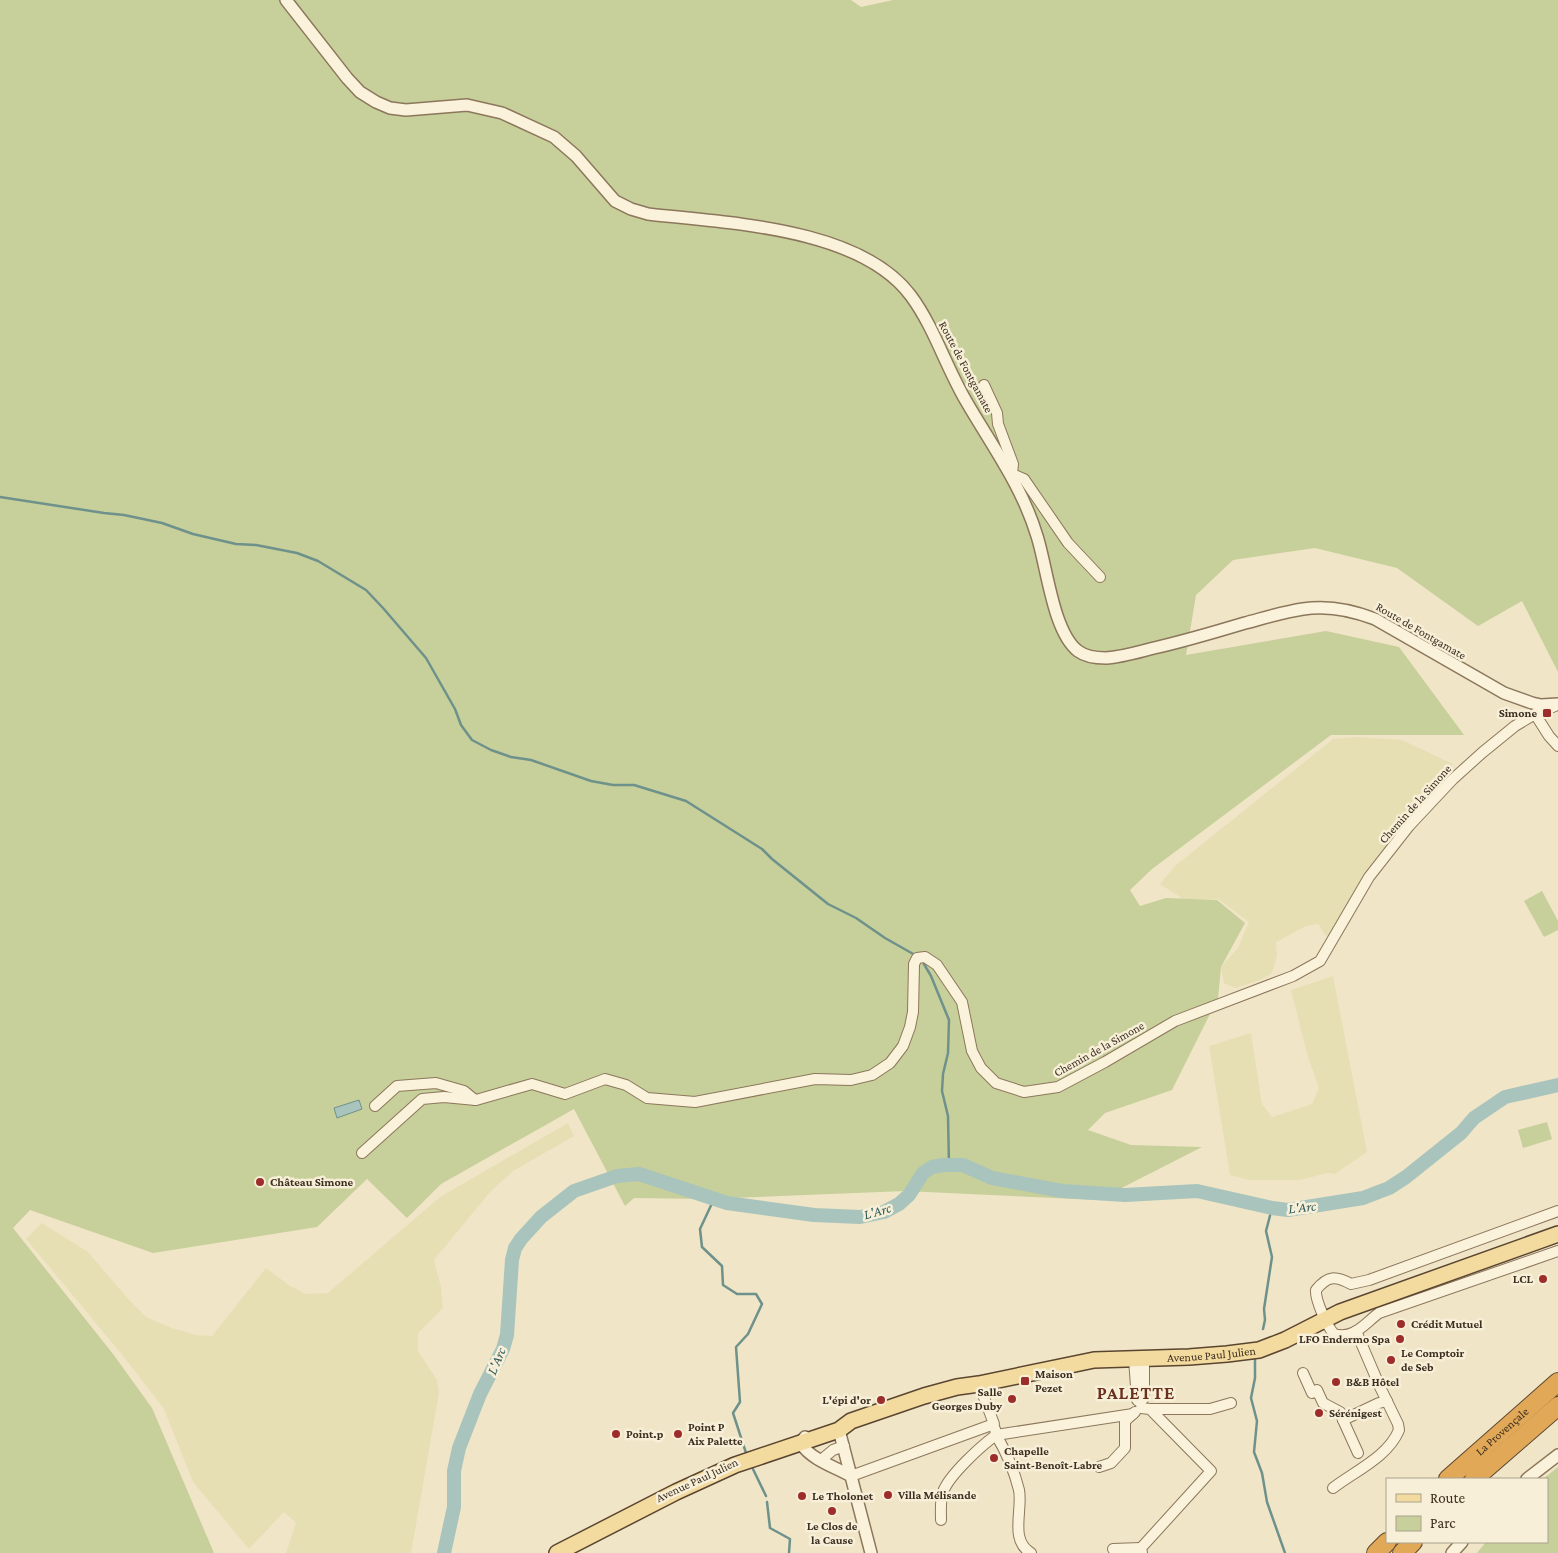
<svg xmlns="http://www.w3.org/2000/svg" width="1558" height="1553" viewBox="0 0 1558 1553" font-family="'Crimson Pro',serif">
<style>
.farmland{fill:#e6dfb4}
.green{fill:#c7cf9a}
.water{fill:#a8c4bc;stroke:#6e928b}
.lines{fill:none;stroke-linecap:round;stroke-linejoin:round}
.stream{stroke:#6e928b;stroke-width:2.5}
.river{stroke:#a8c4bc;stroke-width:14}
.minor-casing{stroke:#8c775c;stroke-width:12}
.tertiary-casing{stroke:#8c775c;stroke-width:14}
.primary-casing{stroke:#5a4530;stroke-width:18}
.motorway-casing{stroke:#5a4530;stroke-width:20}
.minor{stroke:#faf2db;stroke-width:10}
.tertiary{stroke:#faf2db;stroke-width:11}
.primary{stroke:#f3db9f;stroke-width:15}
.motorway{stroke:#e0a857;stroke-width:18}
.poi-dot{fill:#9d2d2a;stroke:#f7efd7;stroke-width:2}
.labels{text-anchor:middle;dominant-baseline:central;stroke-width:5;stroke-linejoin:round;paint-order:stroke}
.street-label{font-size:12px;fill:#3c2e20;stroke:#f7efd7}
.poi-label{font-size:12px;font-weight:bold;fill:#3c2e20;stroke:#f7efd7;text-anchor:start}
.water-label{font-size:14px;font-style:italic;fill:#2f5c5b;stroke:#f7efd7}
.district-label{font-size:18px;font-weight:bold;letter-spacing:1px;fill:#6a301e;stroke:#f7efd7}
</style>
<rect width="100%" height="100%" fill="#f0e5c7"/>
<g class="farmland">
<path d="M 1357,737 L 1402,740 L 1453,764 L 1447,777 L 1366,870 L 1329,937 L 1325,935 L 1318,924 L 1306,926 L 1276,942 L 1277,955 L 1272,973 L 1260,980 L 1236,988 L 1224,983 L 1221,967 L 1238,948 L 1249,922 L 1218,899 L 1183,899 L 1160,884 L 1175,866 L 1333,739 Z"/>
<path d="M 1333,976 L 1367,1152 L 1335,1174 L 1328,1173 L 1299,1180 L 1249,1180 L 1230,1175 L 1209,1046 L 1251,1033 L 1262,1104 L 1272,1117 L 1312,1104 L 1319,1088 L 1307,1054 L 1291,990 Z"/>
<path d="M 568,1123 L 574,1136 L 513,1171 L 491,1191 L 434,1260 L 441,1287 L 443,1308 L 418,1333 L 418,1351 L 437,1380 L 439,1393 L 411,1553 L 286,1553 L 296,1523 L 284,1512 L 249,1549 L 193,1482 L 164,1409 L 124,1357 L 26,1239 L 42,1223 L 88,1252 L 129,1300 L 146,1317 L 172,1328 L 196,1335 L 212,1336 L 266,1268 L 290,1286 L 306,1294 L 328,1293 L 440,1197 Z"/>
</g>
<g class="green">
<path d="M 0,0 L 851,0 L 861,7 L 893,0 L 1558,0 L 1558,672 L 1522,601 L 1478,626 L 1397,568 L 1315,548 L 1233,560 L 1196,595 L 1186,655 L 1326,631 L 1399,647 L 1464,735 L 1331,735 L 1152,869 L 1130,890 L 1140,906 L 1166,898 L 1217,900 L 1245,923 L 1221,967 L 1218,998 L 1172,1090 L 1105,1113 L 1088,1130 L 1131,1145 L 1202,1147 L 1098,1200 L 905,1191 L 705,1199 L 634,1198 L 625,1206 L 574,1109 L 441,1184 L 407,1218 L 367,1179 L 317,1227 L 153,1253 L 30,1210 L 13,1228 L 113,1354 L 152,1408 L 214,1553 L 0,1553 Z"/>
<path d="M 1542,891 L 1558,921 L 1558,930 L 1544,937 L 1524,901 Z"/>
<path d="M 1547,1122 L 1552,1139 L 1523,1148 L 1518,1130 Z"/>
<path d="M 1558,1467 L 1558,1553 L 1477,1553 L 1486,1542 L 1547,1542 L 1547,1479 L 1543,1479 Z"/>
</g>
<path class="water" d="M 359,1100 L 362,1109 L 337,1118 L 334,1108 Z"/>
<g class="lines">
<g class="stream">
<path d="M 0,497 L 104,513 L 124,515 L 162,523 L 193,534 L 236,544 L 256,545 L 297,553 L 318,561 L 366,590 L 383,608 L 426,658 L 455,709 L 461,725 L 472,740 L 491,750 L 511,757 L 531,760 L 591,781 L 613,785 L 634,785 L 686,801 L 762,849 L 772,859 L 828,904 L 856,918 L 885,938 L 915,955"/>
<path d="M 924,964 L 931,976 L 949,1020 L 948,1053 L 943,1074 L 942,1091 L 948,1116 L 949,1165"/>
<path d="M 714,1199 L 700,1229 L 702,1247 L 722,1266 L 723,1285 L 737,1294 L 756,1294 L 762,1304 L 748,1334 L 736,1347 L 740,1402 L 733,1413 L 747,1456"/>
<path d="M 1263,1329 L 1265,1320 L 1264,1309 L 1272,1257 L 1266,1231 L 1272,1208"/>
<path d="M 1255,1360 L 1255,1378 L 1251,1398 L 1257,1421 L 1254,1452 L 1262,1473 L 1267,1502 L 1285,1553"/>
<path d="M 751,1465 L 766,1496"/>
<path d="M 767,1502 L 770,1528 L 790,1539 L 789,1553"/>
</g>
<path class="river" d="M 444,1553 L 454,1507 L 454,1471 L 459,1448 L 480,1394 L 503,1349 L 507,1335 L 512,1260 L 515,1248 L 521,1239 L 541,1217 L 574,1191 L 617,1176 L 639,1174 L 727,1203 L 814,1215 L 860,1217 L 884,1212 L 899,1204 L 909,1195 L 923,1173 L 932,1167 L 943,1165 L 963,1165 L 992,1178 L 1062,1191 L 1125,1195 L 1197,1191 L 1272,1208 L 1288,1210 L 1363,1198 L 1389,1188 L 1406,1177 L 1461,1133 L 1474,1118 L 1505,1097 L 1558,1085"/>
<g class="minor-casing">
<g id="minor">
<path d="M 984,385 L 997,413 L 998,424 L 1013,464 L 1012,474 L 1024,479 L 1068,543 L 1100,577"/>
<path d="M 1535,714 L 1549,736 L 1558,746"/>
<path d="M 375,1106 L 397,1086 L 436,1083 L 464,1091 L 475,1100"/>
<path d="M 362,1153 L 422,1099 L 444,1097 L 476,1100 L 532,1084 L 565,1094 L 605,1079 L 626,1085 L 647,1098 L 695,1102 L 815,1079 L 851,1080 L 872,1075 L 890,1063 L 903,1046 L 910,1027 L 913,1012 L 914,964 L 917,958 L 925,957 L 937,965 L 962,1002 L 972,1051 L 981,1068 L 996,1083 L 1024,1092 L 1058,1087 L 1105,1062 L 1175,1021 L 1293,976 L 1320,961 L 1369,877 L 1409,826 L 1453,779 L 1483,752 L 1515,726 L 1535,714 L 1555,706"/>
<path d="M 1558,1211 L 1369,1280 L 1351,1284 C 1336,1276 1328,1275 1316,1290 C 1315,1300 1327,1326 1334,1334 C 1354,1340 1365,1323 1379,1313 L 1558,1251"/>
<path d="M 1134,1359 L 1137,1400 L 1140,1402 L 1144,1398 L 1144,1358"/>
<path d="M 1303,1373 L 1312,1393 L 1317,1390 L 1323,1403 L 1340,1412 L 1343,1420"/>
<path d="M 1141,1408 L 1150,1409 L 1211,1471 L 1141,1548 L 1142,1553"/>
<path d="M 1150,1409 L 1210,1409 L 1231,1403"/>
<path d="M 995,1429 L 996,1435 L 1133,1414"/>
<path d="M 1358,1453 L 1343,1420 L 1379,1403 L 1387,1401"/>
<path d="M 821,1460 L 833,1450 L 844,1446"/>
<path d="M 1099,1467 L 1111,1463 L 1125,1448 L 1125,1421 L 1135,1412"/>
<path d="M 851,1476 L 994,1424 L 979,1384"/>
<path d="M 1333,1488 C 1355,1471 1388,1457 1399,1430 L 1398,1424 L 1380,1387 L 1356,1331"/>
<path d="M 941,1520 C 941,1512 940,1500 943,1492 C 949,1475 981,1446 996,1435 C 1007,1453 1014,1470 1019,1490 C 1023,1510 1009,1540 1031,1553"/>
<path d="M 1113,1549 L 1141,1548"/>
</g>
</g>
<g class="tertiary-casing">
<g id="tertiary">
<path d="M 286,0 L 347,78 L 360,92 L 376,102 L 390,108 L 406,110 L 467,105 L 502,113 L 554,137 L 576,156 L 615,201 L 631,209 L 648,214 C 726,223 860,227 911,296 C 934,327 946,367 966,401 C 992,446 1022,486 1037,536 C 1047,567 1053,632 1078,651 C 1086,657 1096,658 1106,658 C 1122,657 1138,652 1154,648 C 1185,641 1215,632 1245,623 C 1264,618 1283,612 1303,609 C 1328,605 1352,610 1375,619 L 1504,693 L 1532,703 L 1541,705 L 1558,704"/>
<path d="M 839,1430 L 871,1553"/>
<path d="M 805,1437 L 802,1441 L 801,1444 C 812,1460 835,1467 851,1476"/>
<path d="M 1527,1479 L 1558,1455"/>
<path d="M 1452,1553 L 1462,1542"/>
</g>
</g>
<g class="primary-casing">
<g id="primary">
<path id="s1" d="M 557,1553 L 676,1492 L 735,1465 L 839,1430 L 851,1421 L 924,1396 L 957,1387 L 979,1384 L 1094,1360 L 1189,1357 L 1227,1354 L 1259,1350 L 1285,1340 L 1340,1312 L 1558,1234"/>
</g>
</g>
<g class="motorway-casing">
<g id="motorway">
<path id="s2" d="M 1448,1479 L 1558,1382"/>
<path d="M 1474,1479 L 1558,1406"/>
<path d="M 1376,1553 L 1387,1542"/>
<path d="M 1402,1553 L 1413,1542"/>
</g>
</g>
<use href="#minor" class="minor"/>
<use href="#tertiary" class="tertiary"/>
<use href="#primary" class="primary"/>
<use href="#motorway" class="motorway"/>
</g>
<g class="poi-dot">
<rect x="1542" y="708" width="10" height="10" rx="2.5"/>
<circle cx="260" cy="1182" r="5"/>
<circle cx="1543" cy="1279" r="5"/>
<circle cx="1401" cy="1324" r="5"/>
<circle cx="1400" cy="1339" r="5"/>
<circle cx="1391" cy="1360" r="5"/>
<rect x="1020" y="1376" width="10" height="10" rx="2.5"/>
<circle cx="1336" cy="1382" r="5"/>
<circle cx="1012" cy="1399" r="5"/>
<circle cx="881" cy="1400" r="5"/>
<circle cx="1319" cy="1413" r="5"/>
<circle cx="616" cy="1434" r="5"/>
<circle cx="678" cy="1434" r="5"/>
<circle cx="994" cy="1458" r="5"/>
<circle cx="888" cy="1495" r="5"/>
<circle cx="802" cy="1496" r="5"/>
<circle cx="832" cy="1511" r="5"/>
</g>
<g class="labels">
<g class="street-label">
<text transform="translate(966 367) rotate(62)">Route de Fontgamate</text>
<text transform="translate(1421 631) rotate(30)">Route de Fontgamate</text>
<text transform="translate(1415 804) rotate(-48)">Chemin de la Simone</text>
<text transform="translate(1099 1049) rotate(-29)">Chemin de la Simone</text>
<text stroke="none"><textPath href="#s1" startOffset="692">Avenue Paul Julien</textPath></text>
<text stroke="none"><textPath href="#s2" startOffset="72">La Provençale</textPath></text>
<text transform="translate(697 1480) rotate(-25)">Avenue Paul Julien</text>
</g>
<g class="poi-label">
<text x="1537" y="713" text-anchor="end">Simone</text>
<text x="270" y="1182">Château Simone</text>
<text x="1533" y="1279" text-anchor="end">LCL</text>
<text x="1411" y="1324">Crédit Mutuel</text>
<text x="1390" y="1339" text-anchor="end">LFO Endermo Spa</text>
<text x="1401" y="1353">Le Comptoir<tspan x="1401" dy="14">de Seb</tspan></text>
<text x="1035" y="1374">Maison<tspan x="1035" dy="14">Pezet</tspan></text>
<text x="1346" y="1382">B&amp;B Hôtel</text>
<text x="1002" y="1392" text-anchor="end">Salle<tspan x="1002" dy="14">Georges Duby</tspan></text>
<text x="871" y="1400" text-anchor="end">L'épi d'or</text>
<text x="1329" y="1413">Sérénigest</text>
<text x="688" y="1427">Point P<tspan x="688" dy="14">Aix Palette</tspan></text>
<text x="626" y="1434">Point.p</text>
<text x="1004" y="1451">Chapelle<tspan x="1004" dy="14">Saint-Benoît-Labre</tspan></text>
<text x="898" y="1495">Villa Mélisande</text>
<text x="812" y="1496">Le Tholonet</text>
<text x="832" y="1526" text-anchor="middle">Le Clos de<tspan x="832" dy="14">la Cause</tspan></text>
</g>
<g class="water-label">
<text transform="translate(1302 1207) rotate(-6)">L'Arc</text>
<text transform="translate(877 1211) rotate(-16)">L'Arc</text>
<text transform="translate(496 1361) rotate(-67)">L'Arc</text>
</g>
<g class="district-label">
<text x="1136" y="1393">PALETTE</text>
</g>
</g>
<rect x="1386" y="1478" width="162" height="65" fill="#f7efd7" stroke="#aca28e"/>
<rect x="1396" y="1494" width="25" height="8" fill="#f3db9f" stroke="#aca28e"/>
<text x="1430" y="1503" font-size="15" fill="#3c2e20">Route</text>
<rect x="1396" y="1516" width="25" height="15" fill="#c7cf9a" stroke="#aca28e"/>
<text x="1430" y="1528" font-size="15" fill="#3c2e20">Parc</text>
</svg>
